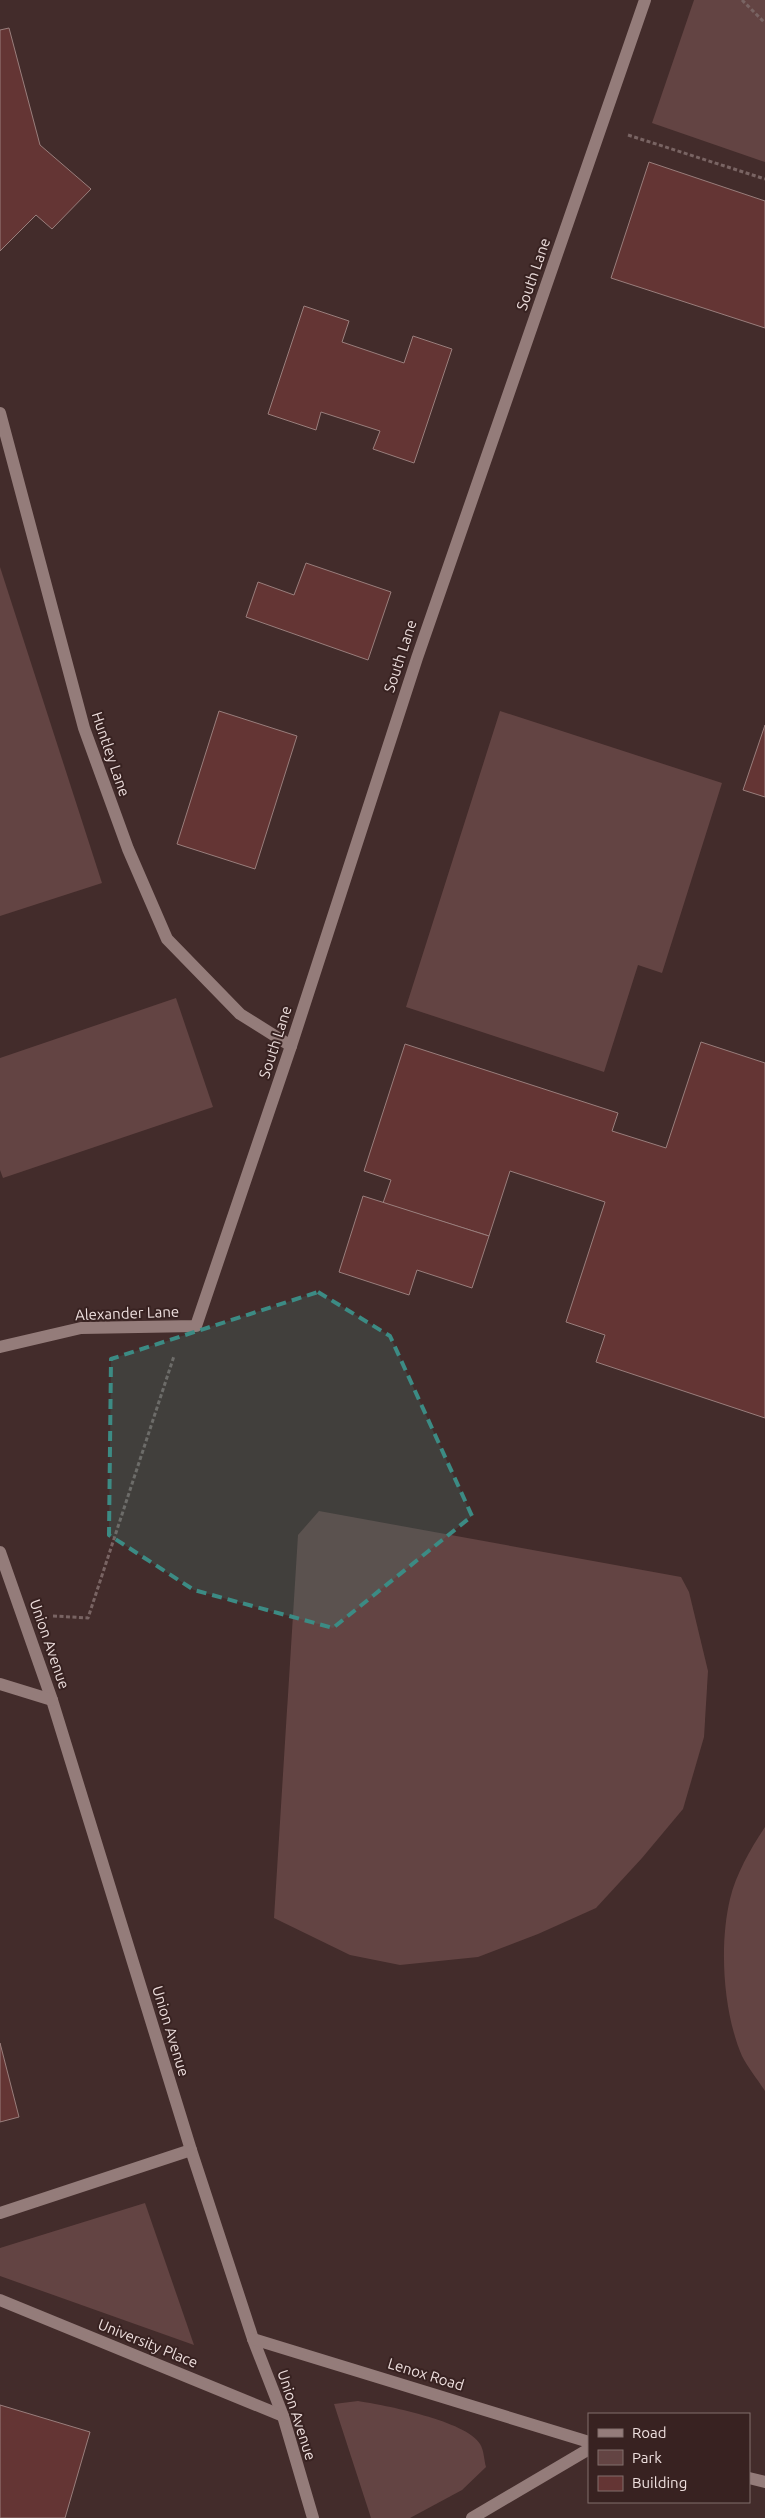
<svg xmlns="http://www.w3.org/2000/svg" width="765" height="2518" viewBox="0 0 765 2518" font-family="Ubuntu,sans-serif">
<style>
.green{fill:#634443}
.building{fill:#643534;stroke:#997e7c}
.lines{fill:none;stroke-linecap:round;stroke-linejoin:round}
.path{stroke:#796463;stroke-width:3;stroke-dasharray:4 2.5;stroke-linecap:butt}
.minor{stroke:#947c7a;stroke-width:12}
.marked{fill:#3c8b84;fill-opacity:0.2;stroke:#3c8b84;stroke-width:4;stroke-dasharray:10 6;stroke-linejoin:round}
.labels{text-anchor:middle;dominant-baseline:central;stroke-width:4;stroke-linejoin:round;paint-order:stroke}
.street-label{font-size:15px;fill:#eedfde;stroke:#382221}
</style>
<rect width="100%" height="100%" fill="#432c2b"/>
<g class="green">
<path d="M 694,0 L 765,0 L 765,162 L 652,123 Z"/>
<path d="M 0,567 L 102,883 L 0,916 Z"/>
<path d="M 500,711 L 722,783 L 662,973 L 638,965 L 604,1072 L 406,1007 Z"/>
<path d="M 176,998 L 213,1107 L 3,1178 L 0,1170 L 0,1058 Z"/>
<path d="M 319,1511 L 681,1577 L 689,1592 L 708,1671 L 704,1737 L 683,1809 L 642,1858 L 596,1908 L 538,1934 L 478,1957 L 400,1965 L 350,1955 L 274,1918 L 298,1535 Z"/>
<path d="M 765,1827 L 765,2091 C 758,2080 748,2068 742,2056 C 723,2012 719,1945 730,1899 C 736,1874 751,1848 765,1827 Z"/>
<path d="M 145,2203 L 194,2345 L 0,2276 L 0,2248 Z"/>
<path d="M 358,2401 C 384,2405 467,2421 480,2444 C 484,2450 484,2460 486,2467 L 462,2490 L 410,2518 L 371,2518 L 334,2404 Z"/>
</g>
<g class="building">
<path d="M 9,28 L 40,145 L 91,189 L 52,229 L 36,215 L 0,251 L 0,30 Z"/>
<path d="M 649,162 L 765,201 L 765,328 L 611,278 Z"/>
<path d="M 304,306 L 349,321 L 342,342 L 404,363 L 413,336 L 452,349 L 414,463 L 373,449 L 380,431 L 321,412 L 316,430 L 268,414 Z"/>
<path d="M 306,563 L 391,592 L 368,660 L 246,617 L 258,582 L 294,595 Z"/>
<path d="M 219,711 L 297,736 L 255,869 L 177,844 Z"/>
<path d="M 765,725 L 765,797 L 743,790 Z"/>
<path d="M 701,1042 L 765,1063 L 765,1418 L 596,1362 L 605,1335 L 566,1322 L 605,1202 L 510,1171 L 489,1236 L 383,1203 L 391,1180 L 364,1171 L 405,1044 L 618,1113 L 612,1131 L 666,1148 Z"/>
<path d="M 363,1196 L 489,1236 L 472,1288 L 417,1270 L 409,1295 L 339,1272 Z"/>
<path d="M 0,2043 L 19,2117 L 0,2122 Z"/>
<path d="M 0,2405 L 90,2432 L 65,2518 L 0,2518 Z"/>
</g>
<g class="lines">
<g class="path">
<path d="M 742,0 L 765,23"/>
<path d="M 628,135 L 765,179"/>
<path d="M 53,1616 L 88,1618 L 174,1356"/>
</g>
<g class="minor">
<path d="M 0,413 L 84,728 L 128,849 L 167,939 L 240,1014 L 291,1046"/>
<path d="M 0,1347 L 81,1328 L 196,1326 L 291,1046 L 417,658 L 645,0"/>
<path d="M 0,1552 L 52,1700 L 191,2150 L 253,2339 L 283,2416 L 313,2518"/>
<path d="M 0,1684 L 52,1700"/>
<path d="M 0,2213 L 191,2150"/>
<path d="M 0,2300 L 283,2416"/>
<path d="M 253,2339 L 589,2442"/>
<path d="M 749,2478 L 765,2482"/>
<path d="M 472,2518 L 589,2449"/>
</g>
</g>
<path class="marked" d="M 318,1292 L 390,1336 L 472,1516 L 333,1628 L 194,1590 L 109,1535 L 111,1359 Z"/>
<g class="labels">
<g class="street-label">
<text transform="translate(533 274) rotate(-71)">South Lane</text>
<text transform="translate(400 656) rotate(-72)">South Lane</text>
<text transform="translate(111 754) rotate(71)">Huntley Lane</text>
<text transform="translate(275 1042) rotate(-72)">South Lane</text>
<text transform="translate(127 1313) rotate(-2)">Alexander Lane</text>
<text transform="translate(50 1644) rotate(71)">Union Avenue</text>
<text transform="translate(171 2031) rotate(73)">Union Avenue</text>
<text transform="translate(148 2343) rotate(22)">University Place</text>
<text transform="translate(426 2374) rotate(17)">Lenox Road</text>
<text transform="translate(297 2415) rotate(72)">Union Avenue</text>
</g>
</g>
<rect x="588" y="2413" width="162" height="90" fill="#382221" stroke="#816e6d"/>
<rect x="598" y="2429" width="25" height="8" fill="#947c7a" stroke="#816e6d"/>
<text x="632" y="2438" font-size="15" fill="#eedfde">Road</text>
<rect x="598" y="2450" width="25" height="15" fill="#634443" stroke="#816e6d"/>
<text x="632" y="2463" font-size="15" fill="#eedfde">Park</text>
<rect x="598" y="2476" width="25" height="15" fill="#643534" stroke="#816e6d"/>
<text x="632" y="2488" font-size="15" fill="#eedfde">Building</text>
</svg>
